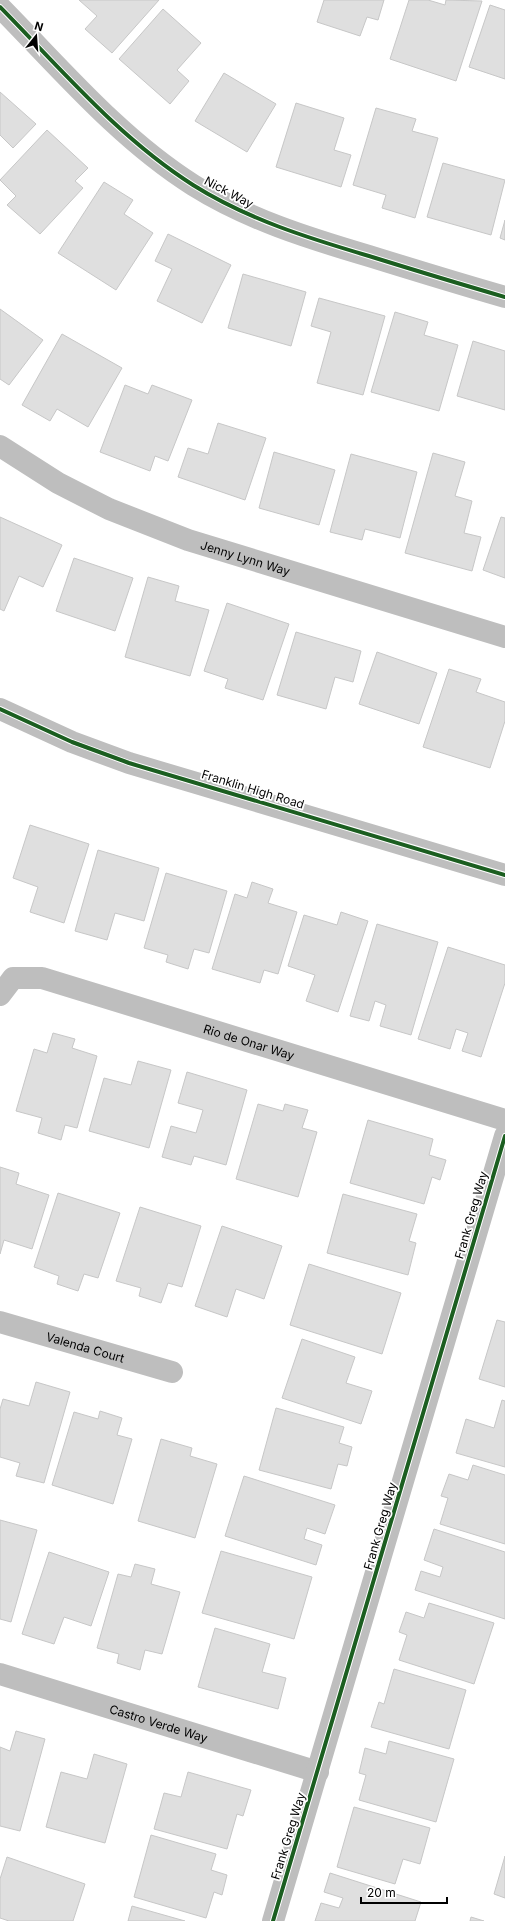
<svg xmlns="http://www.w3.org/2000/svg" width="505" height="1921" viewBox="0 0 505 1921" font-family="Inter,sans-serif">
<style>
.building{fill:#dfdfdf;stroke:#c7c7c7}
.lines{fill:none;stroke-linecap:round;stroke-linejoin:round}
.minor{stroke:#bebebe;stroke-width:22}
.tertiary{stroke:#bebebe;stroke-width:22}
.cycleway-casing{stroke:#fff;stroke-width:6}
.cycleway{stroke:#1b5e20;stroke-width:4}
.labels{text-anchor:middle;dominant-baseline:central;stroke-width:3.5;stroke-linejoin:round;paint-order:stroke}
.street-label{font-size:12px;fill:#000;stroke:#fff}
</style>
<rect width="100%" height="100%" fill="#fff"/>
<g class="building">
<path d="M 79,0 L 159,0 L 112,53 L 85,29 L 97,16 Z"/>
<path d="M 324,0 L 384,0 L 378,20 L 367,17 L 360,36 L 317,22 Z"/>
<path d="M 409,0 L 428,0 L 445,5 L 446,0 L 482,1 L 456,81 L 390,59 Z"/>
<path d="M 490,5 L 505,10 L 505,79 L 469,67 Z"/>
<path d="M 163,9 L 201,43 L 177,70 L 189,81 L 170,104 L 119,59 Z"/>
<path d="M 224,73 L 276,104 L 247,152 L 195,121 Z"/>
<path d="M 0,92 L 36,124 L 13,148 L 0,135 Z"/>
<path d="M 296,103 L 344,118 L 334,150 L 351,155 L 341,187 L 276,167 Z"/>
<path d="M 376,108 L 416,119 L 412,131 L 438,138 L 415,218 L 382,208 L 386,195 L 353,185 Z"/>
<path d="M 47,130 L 88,168 L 75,181 L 83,188 L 40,234 L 7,205 L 16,196 L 0,180 Z"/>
<path d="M 443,163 L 505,180 L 491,235 L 427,217 Z"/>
<path d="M 104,182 L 133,200 L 124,214 L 153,233 L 116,290 L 58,253 Z"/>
<path d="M 505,220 L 505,240 L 500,238 Z"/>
<path d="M 168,234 L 231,265 L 202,323 L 157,301 L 172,269 L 155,261 Z"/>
<path d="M 243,274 L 306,292 L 291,346 L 228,328 Z"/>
<path d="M 319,298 L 385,316 L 363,395 L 317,383 L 331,332 L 311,326 Z"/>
<path d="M 0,309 L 43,340 L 9,385 L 0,379 Z"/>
<path d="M 395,312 L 428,322 L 424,335 L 458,345 L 439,411 L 371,392 Z"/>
<path d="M 62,334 L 122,368 L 88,427 L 57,409 L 50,421 L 22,405 Z"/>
<path d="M 473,341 L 505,351 L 505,410 L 457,396 Z"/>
<path d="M 125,385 L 148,394 L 152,385 L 192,400 L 168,461 L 155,456 L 150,471 L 100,452 Z"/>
<path d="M 218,423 L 266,438 L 245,500 L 178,477 L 188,448 L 208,454 Z"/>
<path d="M 274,452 L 335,470 L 319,525 L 259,508 Z"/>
<path d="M 433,453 L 465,462 L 455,496 L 472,501 L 464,533 L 481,537 L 472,571 L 405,553 Z"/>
<path d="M 351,454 L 417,472 L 400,538 L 365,529 L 362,540 L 330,532 Z"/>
<path d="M 0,517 L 62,545 L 43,587 L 19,576 L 4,611 L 0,609 Z"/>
<path d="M 501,517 L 505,518 L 505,578 L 483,570 Z"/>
<path d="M 74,558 L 133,578 L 115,631 L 56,611 Z"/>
<path d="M 148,577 L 179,586 L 175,601 L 209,610 L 190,676 L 125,657 Z"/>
<path d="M 227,603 L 289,624 L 263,700 L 225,688 L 228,679 L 204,671 Z"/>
<path d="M 296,632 L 361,651 L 353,682 L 335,677 L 326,709 L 277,695 Z"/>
<path d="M 377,652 L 437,673 L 419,724 L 359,704 Z"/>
<path d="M 449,669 L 481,679 L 476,692 L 505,702 L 505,721 L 490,768 L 423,747 Z"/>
<path d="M 30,825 L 89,844 L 64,923 L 30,912 L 38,887 L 13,878 Z"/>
<path d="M 98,850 L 159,868 L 144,921 L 115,913 L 107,940 L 75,931 Z"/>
<path d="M 166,873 L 227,891 L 209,953 L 194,949 L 188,969 L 166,962 L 168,955 L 144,948 Z"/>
<path d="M 252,882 L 273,889 L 268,903 L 297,912 L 278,974 L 264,970 L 260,983 L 212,969 L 235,894 L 247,898 Z"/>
<path d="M 341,912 L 368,921 L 338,1012 L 306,1001 L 315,975 L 288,966 L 304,915 L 337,925 Z"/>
<path d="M 377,924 L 438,942 L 411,1035 L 380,1026 L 386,1005 L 375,1001 L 369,1021 L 350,1016 Z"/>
<path d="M 448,947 L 505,965 L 505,983 L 481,1057 L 462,1051 L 468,1033 L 456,1029 L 450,1049 L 418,1039 Z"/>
<path d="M 53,1033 L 75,1039 L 72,1048 L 97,1056 L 77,1128 L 65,1125 L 61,1140 L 38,1133 L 42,1118 L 16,1111 L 34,1049 L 47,1053 Z"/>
<path d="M 138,1061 L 171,1070 L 149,1148 L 89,1131 L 104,1078 L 131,1085 Z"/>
<path d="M 187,1072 L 247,1090 L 226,1165 L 194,1156 L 191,1165 L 162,1157 L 171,1126 L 196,1133 L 203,1110 L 178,1103 Z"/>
<path d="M 258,1104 L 283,1111 L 285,1104 L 308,1110 L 302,1128 L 317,1132 L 298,1197 L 236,1179 Z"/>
<path d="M 368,1120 L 433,1139 L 429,1155 L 446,1160 L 440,1180 L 432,1177 L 424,1204 L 350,1183 Z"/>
<path d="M 0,1167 L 19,1173 L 16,1184 L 49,1195 L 32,1249 L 4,1240 L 0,1254 Z"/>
<path d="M 58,1193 L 120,1213 L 98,1278 L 84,1274 L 78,1291 L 57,1284 L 59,1276 L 34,1267 Z"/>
<path d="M 343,1194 L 417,1214 L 409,1241 L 416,1243 L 408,1275 L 327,1253 Z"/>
<path d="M 140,1207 L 201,1226 L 182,1287 L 168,1283 L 161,1303 L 139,1296 L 141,1288 L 116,1281 Z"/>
<path d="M 222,1226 L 282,1246 L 264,1299 L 236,1289 L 227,1317 L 195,1306 Z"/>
<path d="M 309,1264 L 401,1293 L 382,1354 L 290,1325 Z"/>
<path d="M 497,1320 L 505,1322 L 505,1387 L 479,1379 Z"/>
<path d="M 302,1339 L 355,1357 L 346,1383 L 372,1391 L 361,1424 L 282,1398 Z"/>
<path d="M 36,1382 L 70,1392 L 44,1483 L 16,1476 L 20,1463 L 0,1457 L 0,1409 L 3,1399 L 29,1406 Z"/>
<path d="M 502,1400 L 505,1401 L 505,1467 L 456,1453 L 466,1419 L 494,1428 Z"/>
<path d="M 276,1408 L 344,1427 L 339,1443 L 352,1447 L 347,1466 L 338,1464 L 331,1489 L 259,1470 Z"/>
<path d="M 100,1411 L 122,1418 L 117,1435 L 132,1439 L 113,1504 L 52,1485 L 74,1412 L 98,1419 Z"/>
<path d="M 161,1439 L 192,1448 L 190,1456 L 217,1464 L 195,1538 L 138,1521 Z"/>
<path d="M 473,1465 L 505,1475 L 505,1544 L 440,1524 L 448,1498 L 441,1496 L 449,1474 L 468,1480 Z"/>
<path d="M 244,1476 L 335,1505 L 325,1534 L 307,1528 L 304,1539 L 322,1545 L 316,1565 L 225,1536 Z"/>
<path d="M 0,1520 L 37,1530 L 11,1622 L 0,1619 Z"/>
<path d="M 434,1529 L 505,1552 L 505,1619 L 415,1590 L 421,1571 L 440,1577 L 443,1567 L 424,1560 Z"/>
<path d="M 221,1551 L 312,1577 L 294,1639 L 202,1613 Z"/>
<path d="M 49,1552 L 109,1572 L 91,1626 L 64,1617 L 54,1644 L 22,1634 Z"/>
<path d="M 135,1564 L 155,1569 L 151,1584 L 180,1592 L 162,1654 L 145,1650 L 140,1670 L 117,1663 L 119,1654 L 97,1648 L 118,1574 L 131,1577 Z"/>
<path d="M 429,1603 L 494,1623 L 474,1684 L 399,1660 L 407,1635 L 399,1632 L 406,1612 L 424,1618 Z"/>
<path d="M 215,1628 L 270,1644 L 262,1672 L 286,1678 L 278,1709 L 198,1687 Z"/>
<path d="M 394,1669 L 466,1690 L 449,1749 L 371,1727 L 379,1702 L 384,1704 Z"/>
<path d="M 16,1731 L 45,1739 L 20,1831 L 0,1826 L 0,1747 L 10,1751 Z"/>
<path d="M 389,1741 L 454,1759 L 436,1822 L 359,1800 L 366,1775 L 359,1773 L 365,1748 L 386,1754 Z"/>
<path d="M 94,1754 L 127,1764 L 105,1843 L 46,1827 L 61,1772 L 87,1779 Z"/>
<path d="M 188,1772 L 251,1790 L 243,1816 L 237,1814 L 227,1849 L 154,1829 L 164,1793 L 181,1797 Z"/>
<path d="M 354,1807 L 430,1828 L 420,1864 L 403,1859 L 395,1884 L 337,1867 Z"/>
<path d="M 151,1835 L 216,1854 L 211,1870 L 227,1875 L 222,1895 L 214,1892 L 206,1918 L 134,1897 Z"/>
<path d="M 505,1856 L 505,1898 L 494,1894 Z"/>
<path d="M 7,1857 L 85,1884 L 73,1921 L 9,1921 L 0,1918 L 0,1879 Z"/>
<path d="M 330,1873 L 421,1902 L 415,1921 L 315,1921 L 321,1903 L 339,1908 L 343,1898 L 324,1892 Z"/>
<path d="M 132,1906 L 185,1921 L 128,1921 Z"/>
<path d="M 471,1917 L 484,1921 L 470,1921 Z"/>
</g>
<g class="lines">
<g class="minor">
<path d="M 0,7 C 61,69 119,138 193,185 C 247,219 308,238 369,256 C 414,270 460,284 505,297"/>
<path id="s1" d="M 0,446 L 58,483 L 109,509 L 188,540 L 505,637"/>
<path id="s2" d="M 0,995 L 13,978 L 42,978 L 505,1120"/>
<path id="s3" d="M 0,1322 L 172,1372"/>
<path id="s4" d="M 0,1674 L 318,1772"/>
<path d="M 273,1921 L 505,1136"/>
</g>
<path class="tertiary" d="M 0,709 L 72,742 L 129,763 L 505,875"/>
<g class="cycleway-casing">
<g id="cycleway">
<path d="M 0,7 C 61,69 119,138 193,185 C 247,219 308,238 369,256 C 414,270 460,284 505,297"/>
<path d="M 0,709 L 72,742 L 129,763 L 505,875"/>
<path d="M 273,1921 L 505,1136"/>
</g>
</g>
<use href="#cycleway" class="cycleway"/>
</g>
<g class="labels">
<g class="street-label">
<text transform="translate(229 192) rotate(28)">Nick Way</text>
<text stroke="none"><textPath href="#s1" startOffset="271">Jenny Lynn Way</textPath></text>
<text transform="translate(253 789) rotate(17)">Franklin High Road</text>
<text stroke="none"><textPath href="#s2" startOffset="267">Rio de Onar Way</textPath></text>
<text transform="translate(471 1215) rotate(-74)">Frank Greg Way</text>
<text stroke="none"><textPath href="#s3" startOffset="89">Valenda Court</textPath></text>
<text transform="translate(380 1526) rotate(-74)">Frank Greg Way</text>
<text stroke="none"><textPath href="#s4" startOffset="166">Castro Verde Way</textPath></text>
<text transform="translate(288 1836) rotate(-73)">Frank Greg Way</text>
</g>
</g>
<g transform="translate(36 36) rotate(17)" stroke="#ffffff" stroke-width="3" paint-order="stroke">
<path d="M0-3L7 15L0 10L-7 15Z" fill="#000000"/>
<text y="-6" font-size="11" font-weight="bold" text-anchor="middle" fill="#000000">N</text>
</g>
<path d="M361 1897v6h86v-6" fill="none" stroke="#000000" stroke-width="2"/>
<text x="367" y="1897" font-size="12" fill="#000000" stroke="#ffffff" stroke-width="3" paint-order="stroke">20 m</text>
</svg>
